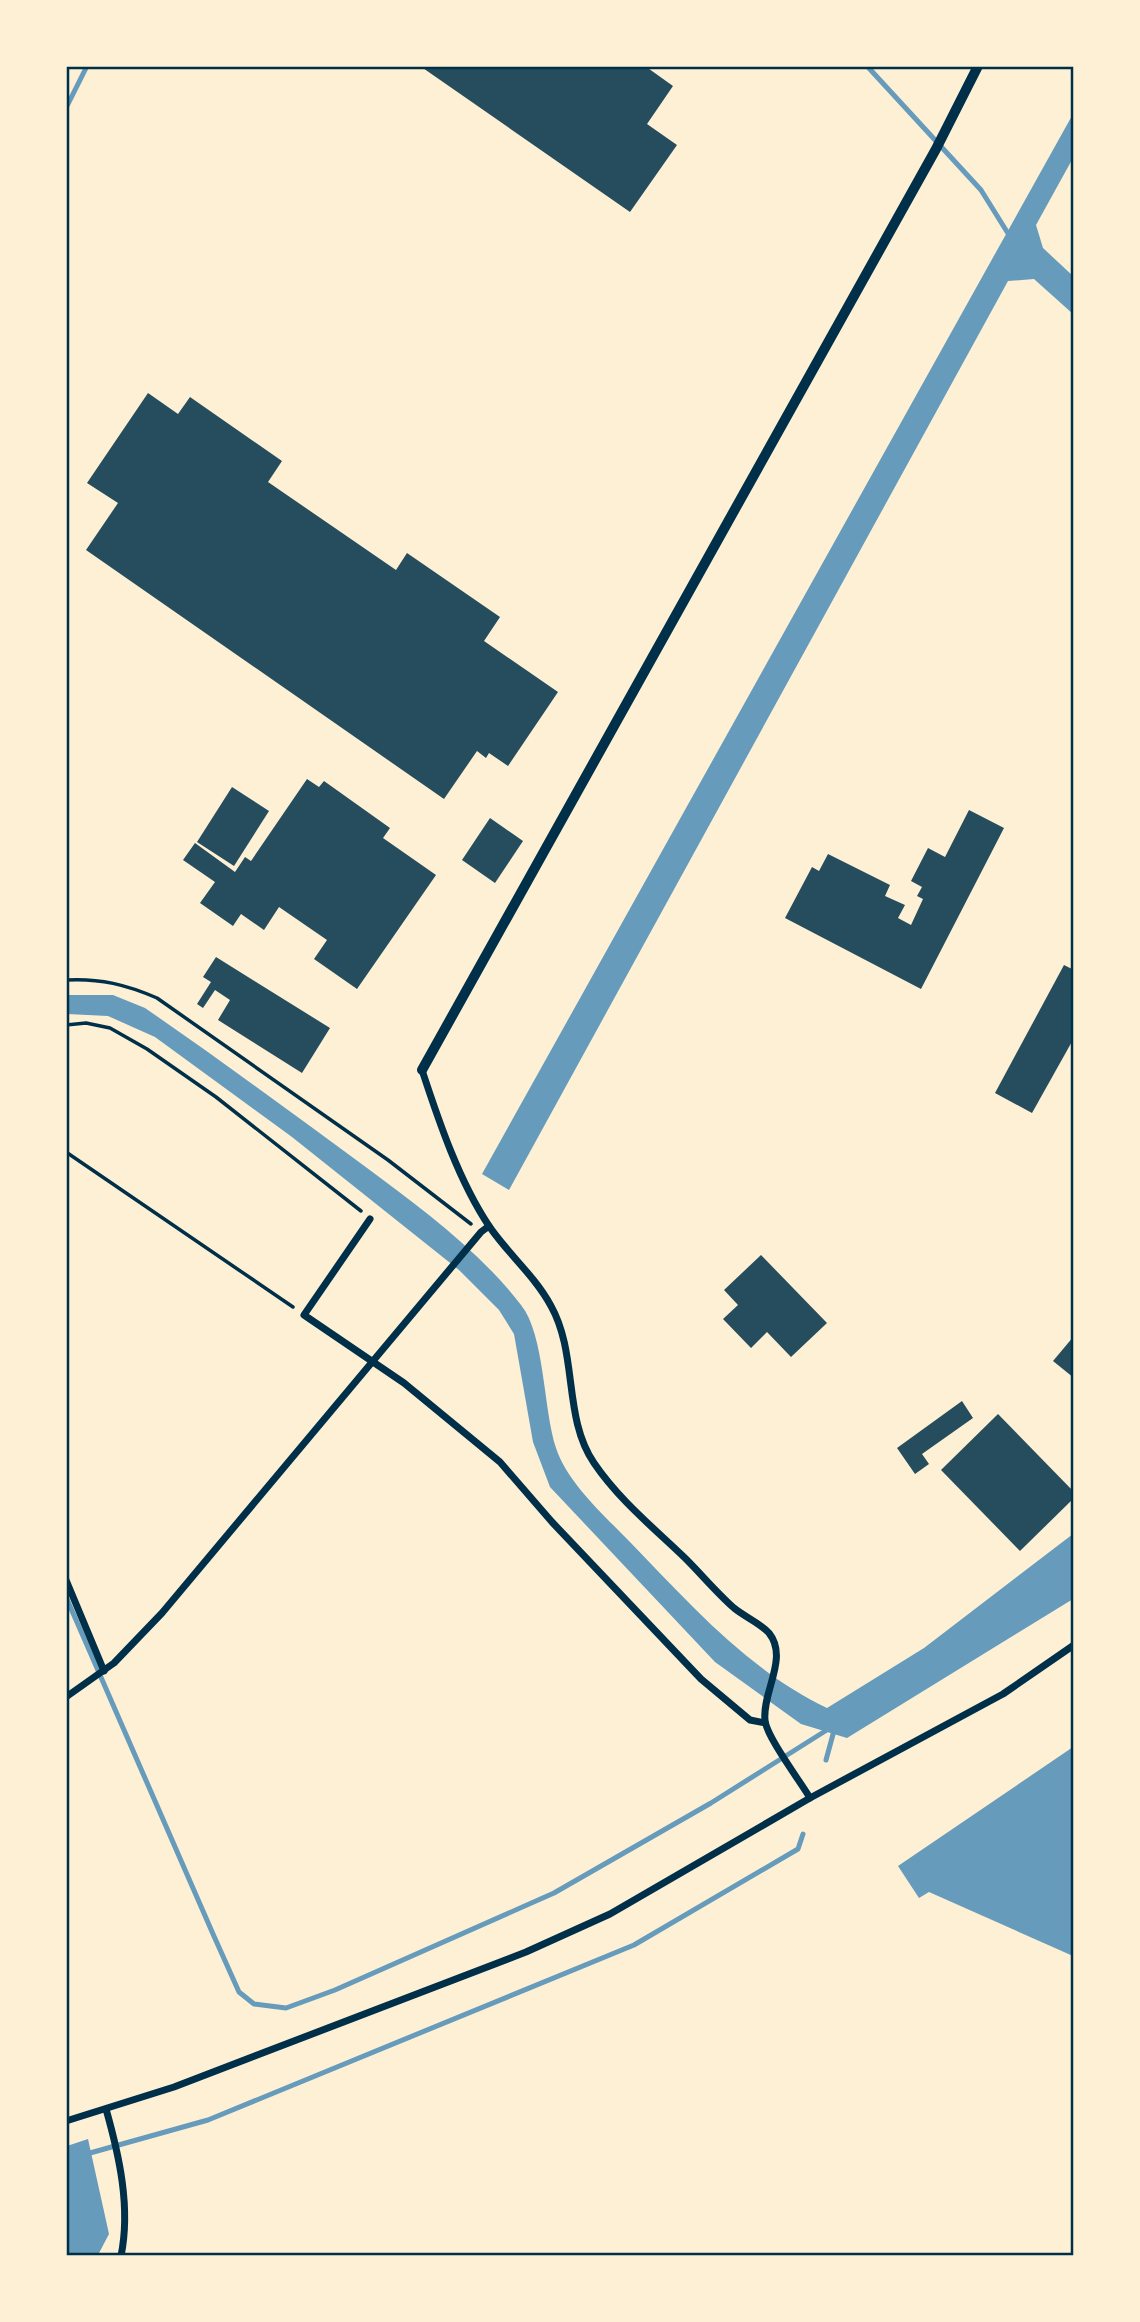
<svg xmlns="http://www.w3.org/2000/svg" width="1140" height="2322" viewBox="0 0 1140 2322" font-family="'Roboto Serif',serif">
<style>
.water{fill:#669bbc}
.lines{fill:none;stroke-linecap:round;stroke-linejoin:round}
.stream{stroke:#669bbc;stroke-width:5}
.building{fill:#264d5e}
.path{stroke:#003049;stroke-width:3.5}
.minor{stroke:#003049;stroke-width:7}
.tertiary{stroke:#003049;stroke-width:10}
.neatline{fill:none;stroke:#003049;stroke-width:2.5}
</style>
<rect width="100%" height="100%" fill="#fdf0d5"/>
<g class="water">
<path d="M 1073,114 L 1073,158 L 1036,225 L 1043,248 L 1073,276 L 1073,314 L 1034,279 L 1008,281 L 509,1190 L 482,1174 Z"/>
<path d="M 66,995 L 113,995 L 145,1008 C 219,1059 291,1112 363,1165 C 418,1206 479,1250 521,1305 C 545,1335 543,1408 556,1448 C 568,1484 604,1515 630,1542 C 690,1604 748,1670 827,1708 L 924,1648 L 1073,1534 L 1073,1599 L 847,1738 L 801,1724 L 715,1662 L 550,1487 L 533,1442 L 514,1334 L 499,1310 L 459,1270 L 292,1137 L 155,1037 L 108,1016 L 67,1014 Z"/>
<path d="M 1073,1747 L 1073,1956 L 929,1892 L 919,1898 L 898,1866 Z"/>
<path d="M 88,2139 L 109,2234 L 98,2255 L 67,2255 L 67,2146 Z"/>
</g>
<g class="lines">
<g class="stream">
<path d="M 867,66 L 981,190 L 1009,235"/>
<path d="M 66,108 L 87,66"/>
<path d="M 66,1597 L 213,1934 L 239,1992 L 254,2004 L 286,2008 L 335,1990 L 554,1893 L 711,1803 L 830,1728"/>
<path d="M 826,1760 L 835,1727"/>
<path d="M 90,2153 L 208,2120 L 634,1945 L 798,1849 L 803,1834"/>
</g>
</g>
<g class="building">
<path d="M 420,66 L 645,66 L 673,86 L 647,124 L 677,145 L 630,212 Z"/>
<path d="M 148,393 L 178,414 L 190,397 L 282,461 L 268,482 L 396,570 L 407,553 L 500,617 L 484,641 L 558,692 L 508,766 L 489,753 L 486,758 L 477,751 L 444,799 L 86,550 L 118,503 L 87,483 Z"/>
<path d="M 307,779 L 319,787 L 324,781 L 390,828 L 383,838 L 436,875 L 357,989 L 314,959 L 327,940 L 279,907 L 264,930 L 241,914 L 233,926 L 200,903 L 215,882 L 183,860 L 195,843 L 235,872 L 245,857 L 251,861 Z"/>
<path d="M 232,787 L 269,811 L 234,866 L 197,842 Z"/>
<path d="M 969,810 L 1004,828 L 921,989 L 785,918 L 812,867 L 819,871 L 828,854 L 890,885 L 885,896 L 905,905 L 898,918 L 911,925 L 923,899 L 917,896 L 922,887 L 911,881 L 928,848 L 945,857 Z"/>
<path d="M 490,818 L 523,841 L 495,883 L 462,860 Z"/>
<path d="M 216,957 L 330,1028 L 302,1073 L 218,1020 L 230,1000 L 215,990 L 203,1008 L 197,1004 L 211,982 L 203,977 Z"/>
<path d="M 1064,965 L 1074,970 L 1074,1038 L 1032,1113 L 995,1093 Z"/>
<path d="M 761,1255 L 827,1323 L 791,1357 L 767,1332 L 751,1348 L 723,1319 L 738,1305 L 724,1290 Z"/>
<path d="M 1074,1336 L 1074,1378 L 1053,1361 Z"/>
<path d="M 962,1401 L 973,1418 L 922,1454 L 929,1464 L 915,1474 L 897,1448 Z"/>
<path d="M 998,1414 L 1074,1492 L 1074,1498 L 1020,1551 L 941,1470 Z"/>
</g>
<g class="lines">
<g class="path">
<path d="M 66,980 C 100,978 127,985 157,998 L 388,1160 L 471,1224"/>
<path d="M 66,1025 L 86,1023 L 110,1028 L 147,1049 L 216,1097 L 361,1211"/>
<path d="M 66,1152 L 293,1307"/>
</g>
<g class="minor">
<path d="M 422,1070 C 439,1122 459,1181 489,1226 C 508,1254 535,1276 551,1306 C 578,1354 563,1418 594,1463 C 619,1500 655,1529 686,1559 C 702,1575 717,1593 734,1608 C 745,1617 760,1623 769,1633 C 789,1658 762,1692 765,1720 C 766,1736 800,1781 810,1798"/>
<path d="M 370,1219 L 304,1315 L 404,1383 L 500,1462 L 552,1522 L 701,1679 L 750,1720 L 765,1723"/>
<path d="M 66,1580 L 104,1671"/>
<path d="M 66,1697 L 114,1663 L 162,1613 L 481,1232 L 489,1226"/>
<path d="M 106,2109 C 119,2155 131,2207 121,2256"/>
<path d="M 66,2121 L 174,2087 L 526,1952 L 610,1914 L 810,1798 L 1003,1694 L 1074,1645"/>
</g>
<path class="tertiary" d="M 422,1070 L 936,149 L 978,66"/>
</g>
<rect width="1140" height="2322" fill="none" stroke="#fdf0d5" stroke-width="136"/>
<rect x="68" y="68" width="1004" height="2186" class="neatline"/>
</svg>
